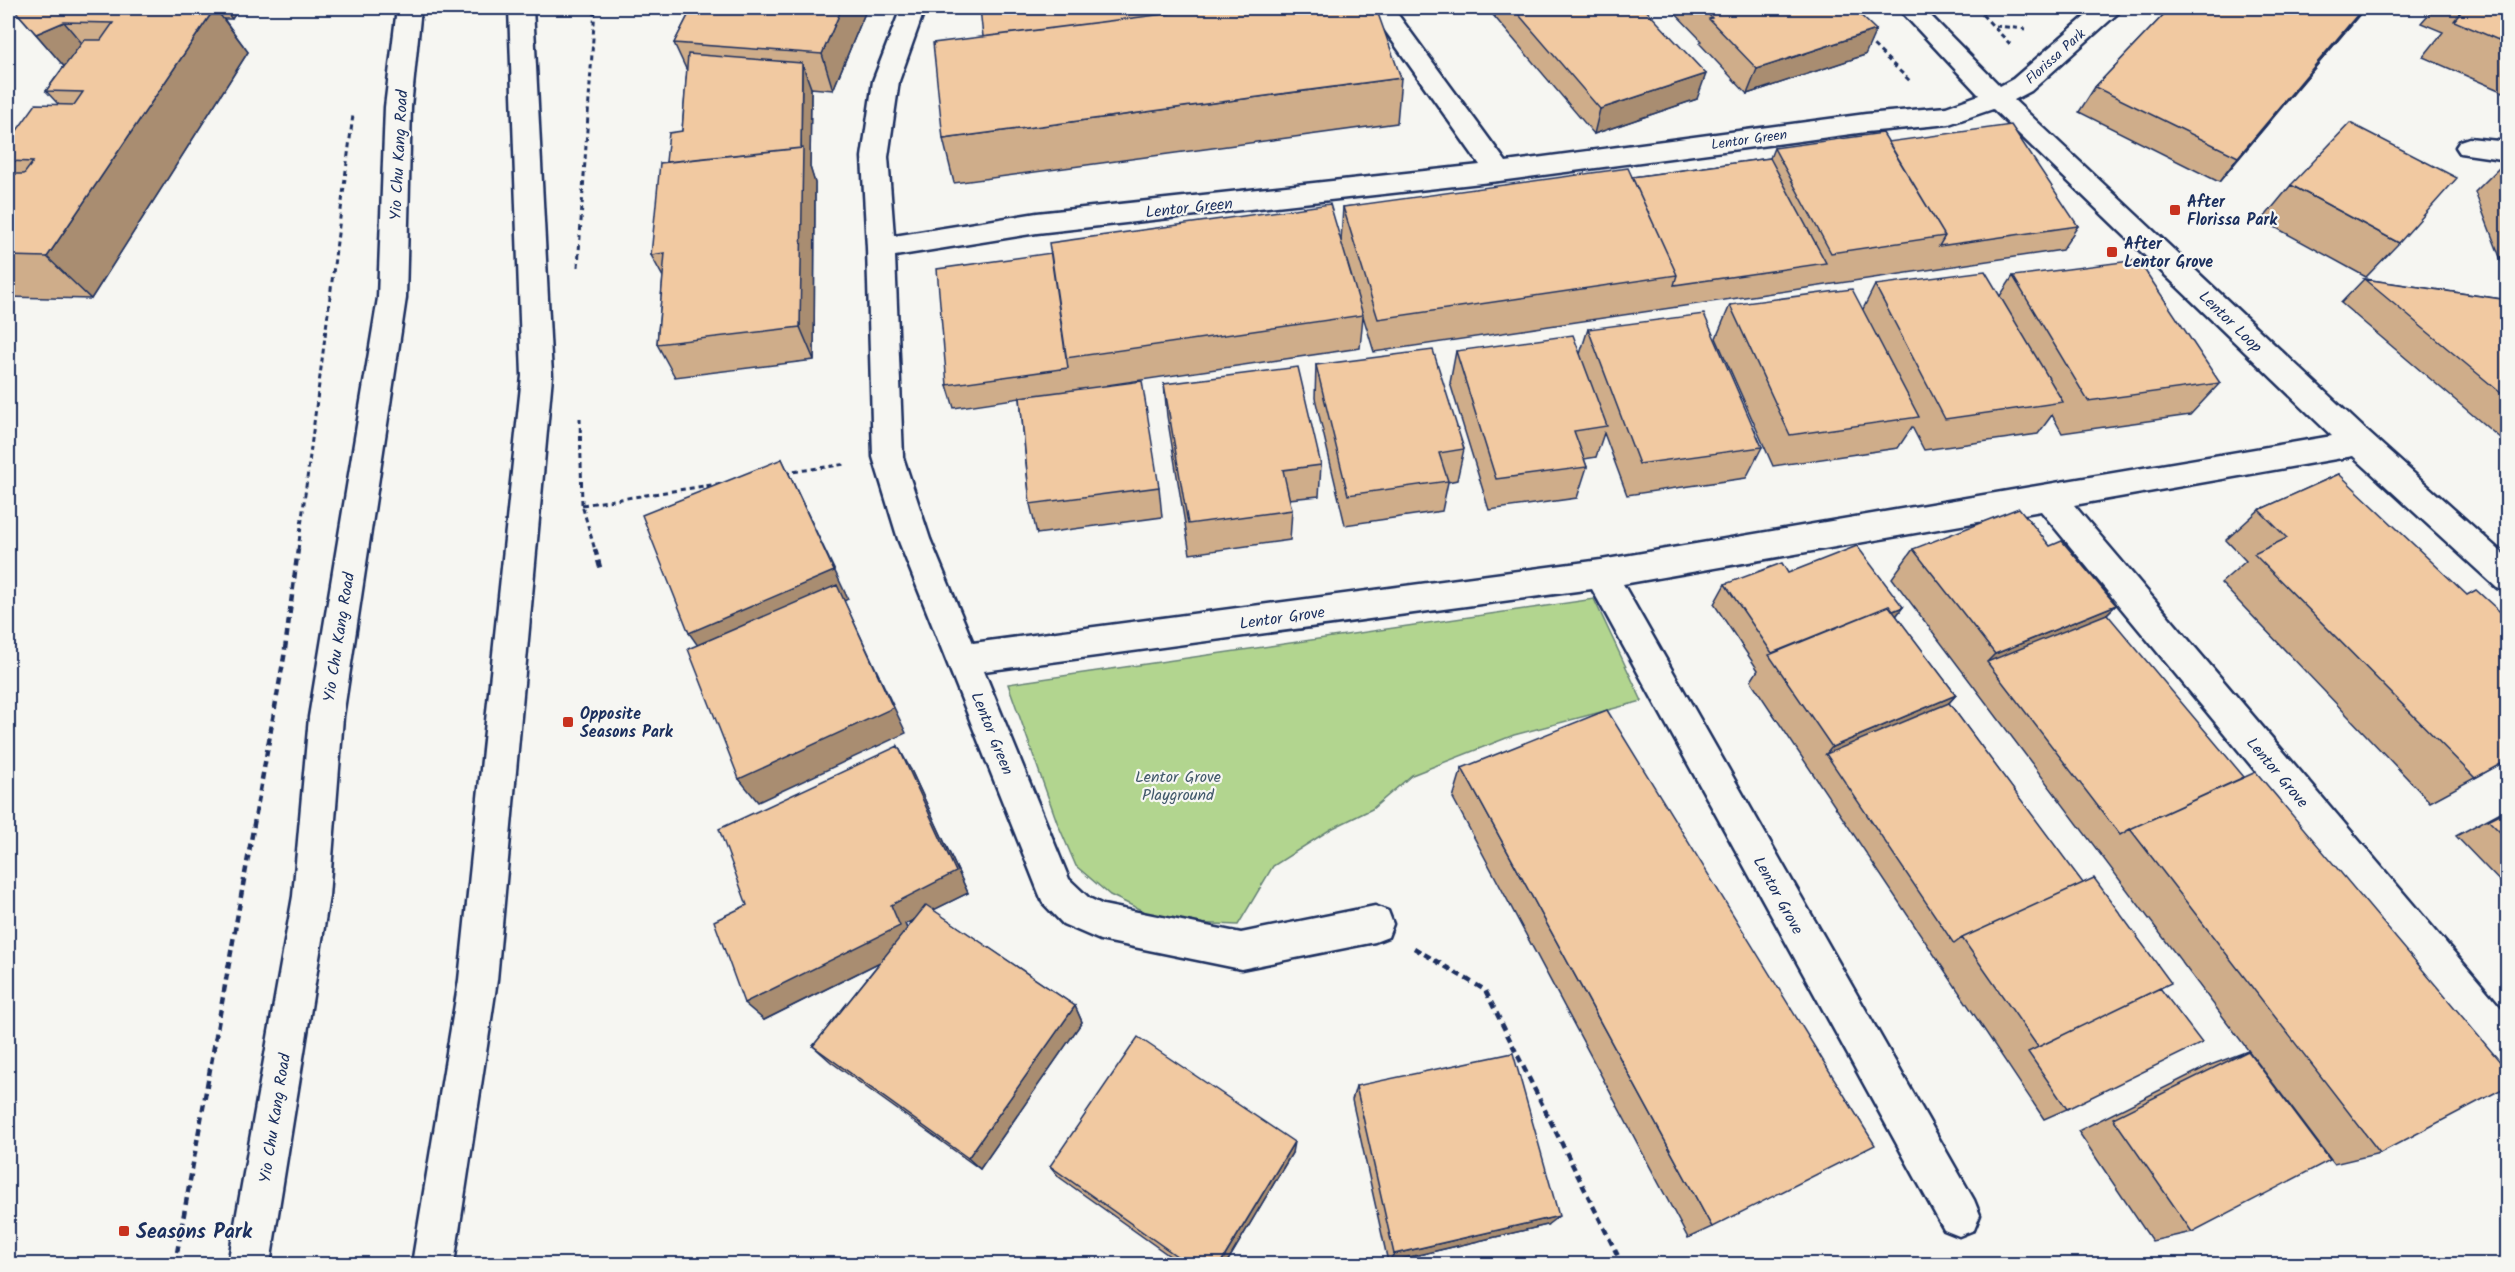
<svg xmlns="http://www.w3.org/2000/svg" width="2515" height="1272" font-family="Kalam,sans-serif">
  <rect width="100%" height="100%" fill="#f6f6f2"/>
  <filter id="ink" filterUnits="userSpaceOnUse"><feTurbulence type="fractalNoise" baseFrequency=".0167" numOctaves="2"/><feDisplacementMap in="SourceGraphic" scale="12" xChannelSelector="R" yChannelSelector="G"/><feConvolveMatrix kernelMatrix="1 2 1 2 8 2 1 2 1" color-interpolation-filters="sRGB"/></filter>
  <g filter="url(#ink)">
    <path fill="#b2d58f" stroke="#668276" stroke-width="1.5" d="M 1594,599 L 1642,701 L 1514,735 L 1412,775 L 1372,809 L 1331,829 L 1273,866 L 1238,925 L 1166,922 L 1110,895 L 1076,866 L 1057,822 L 1008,684 Z"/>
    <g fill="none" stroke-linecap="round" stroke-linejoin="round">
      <g stroke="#1b2f5e" stroke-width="5">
        <path id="minor" d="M 901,8 L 925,8 L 899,81 L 888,157 L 894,236 L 1037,213 L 1480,165 L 1369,8 L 1393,8 L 1506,162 L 1866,114 L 1946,107 L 1979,95 L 1898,8 L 1923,8 L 2000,86 L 2013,79 L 2095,8 L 2121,8 L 2118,13 L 2031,91 L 2014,100 L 2370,434 L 2508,558 L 2508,591 L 2497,588 L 2353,456 L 2074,505 L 2508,1016 L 2508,1065 L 2494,1060 L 2041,511 L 1623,584 L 1974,1200 L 1980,1215 L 1974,1230 L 1959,1236 L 1944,1230 L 1592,589 L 984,671 L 1069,879 L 1089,898 L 1103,905 L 1241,933 L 1375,906 L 1388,911 L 1393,924 L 1388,937 L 1375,942 L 1241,969 L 1100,940 L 1063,924 L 1043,903 L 1038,891 L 898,539 L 873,457 L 867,248 L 862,157 L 873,81 ZM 1993,109 L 2332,436 L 1601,560 L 973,643 L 930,539 L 903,457 L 895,256 L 1037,233 L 1499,181 L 1866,132 L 1949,124 Z
          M 2469,138 L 2508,142 L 2508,160 L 2460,153 L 2456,147 L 2460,141 Z"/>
      </g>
      <g stroke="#1b2f5e" stroke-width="5">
        <path id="primary" d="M 397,8 L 421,8 L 411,107 L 406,298 L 343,717 L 329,896 L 270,1264 L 228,1264 L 293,896 L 309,717 L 378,298 L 385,107 Z
          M 509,8 L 533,8 L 552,376 L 497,980 L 454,1264 L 412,1264 L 459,980 L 522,376 Z"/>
      </g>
      <path stroke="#1b2f5e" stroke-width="3" stroke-dasharray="5 4" stroke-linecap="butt" d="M 1976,8 L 2010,44
        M 1995,26 L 2026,29
        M 1867,39 L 1911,82
        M 578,267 L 595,8
        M 580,418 L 582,505 L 595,550
        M 785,473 L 846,464
        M 582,505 L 724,483
        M 298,550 L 353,115"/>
      <path stroke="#1b2f5e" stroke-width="4.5" stroke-dasharray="7 5" stroke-linecap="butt" d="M 595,549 L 601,571
        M 1414,948 L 1485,990 L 1622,1264
        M 175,1264 L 284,657 L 298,549"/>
      <use href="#minor" fill="#f6f6f2" fill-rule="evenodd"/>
      <use href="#primary" fill="#f6f6f2" fill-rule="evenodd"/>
    </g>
    <path fill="#cfad8a" stroke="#1b2f5e" stroke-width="1.5" fill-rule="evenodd" d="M 13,8 L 239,8 L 232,19 L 224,19 L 248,52 L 91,299 L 8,297 L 8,143 L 58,104 L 46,91 L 64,66 Z
      M 692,8 L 867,8 L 833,90 L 811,88 L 810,167 L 815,183 L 814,360 L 675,377 L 657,344 L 663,277 L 651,255 L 666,162 L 682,131 L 687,71 L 674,43 Z
      M 1487,8 L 1644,8 L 1697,99 L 1594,134 Z
      M 1670,8 L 1853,8 L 1865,55 L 1747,94 L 1700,44 L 1702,41 Z
      M 2170,8 L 2365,8 L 2219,182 L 2079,112 L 2095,87 Z
      M 2434,8 L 2508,8 L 2508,94 L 2423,57 L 2443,32 L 2421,23 Z
      M 1401,78 L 1397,123 L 954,183 L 943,139 Z
      M 1888,142 L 2078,226 L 2062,250 L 1374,352 L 1363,316 L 1360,348 L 1107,385 L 1159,487 L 1162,517 L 1037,534 L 1030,504 L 1020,398 L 954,408 L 947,385 L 1341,241 L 1343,207 L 1632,177 L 1770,158 L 1774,148 Z
      M 2508,159 L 2508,278 L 2475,192 Z
      M 2291,185 L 2399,243 L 2366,277 L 2262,220 Z
      M 2013,276 L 2220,383 L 2190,415 L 2062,433 L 2052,415 L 2038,434 L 1924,450 L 1912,427 L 1898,448 L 1773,466 L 1716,338 L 1730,305 L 1863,309 L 1875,285 L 2000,296 Z
      M 2364,279 L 2508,300 L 2508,445 L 2341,303 Z
      M 1588,329 L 1762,447 L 1746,478 L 1627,495 L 1604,433 L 1596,457 L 1584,459 L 1587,467 L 1577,498 L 1489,510 L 1450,383 L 1456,351 L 1580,354 Z
      M 1316,365 L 1464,449 L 1457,480 L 1448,482 L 1442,511 L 1345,525 L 1315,398 Z
      M 1164,384 L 1321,465 L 1319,496 L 1289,499 L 1292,510 L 1290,540 L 1190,554 L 1167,416 Z
      M 2339,474 L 2508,760 L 2430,802 L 2221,583 L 2246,561 L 2226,540 L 2259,510 Z
      M 2050,546 L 2116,605 L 2107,614 L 2380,1153 L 2334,1164 L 1892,578 L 1913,549 Z
      M 1788,573 L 1903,607 L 1896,616 L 1956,695 L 1949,703 L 2160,988 L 2067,1109 L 2044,1119 L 1751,681 L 1758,670 L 1714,604 L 1725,584 Z
      M 1462,768 L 1712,1227 L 1688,1238 L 1453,798 Z
      M 911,770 L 968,893 L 933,910 L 1075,1006 L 1082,1022 L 980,1169 L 831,1062 L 813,1046 L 880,962 L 764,1020 L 747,905 ZM 913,920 L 907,929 L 905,924 Z
      M 2508,808 L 2508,890 L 2456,836 Z
      M 2248,1051 L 2192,1232 L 2152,1241 L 2078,1131 L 2208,1066 Z
      M 1356,1086 L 1547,1225 L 1388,1262 L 1352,1100 Z
      M 1292,1153 L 1226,1264 L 1181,1264 L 1059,1177 L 1050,1166 Z"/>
    <path fill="#a98d71" stroke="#1b2f5e" stroke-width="1.5" d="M 215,8 L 248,52 L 91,299 L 47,257 Z
      M 223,8 L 239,8 L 232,19 Z
      M 842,8 L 867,8 L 833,90 L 822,54 Z
      M 2363,8 L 2365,8 L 2219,182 L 2238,157 Z
      M 64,22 L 102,67 L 75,79 L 36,34 Z
      M 1876,30 L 1865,55 L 1747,94 L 1757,69 Z
      M 802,63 L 811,88 L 810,167 L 815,183 L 814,360 L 800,327 L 801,159 Z
      M 1706,74 L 1697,99 L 1594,134 L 1600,109 Z
      M 782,459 L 848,599 L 844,601 L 906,733 L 758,802 L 739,779 L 708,660 L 689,633 Z
      M 2116,605 L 2087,633 L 1987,662 L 1995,654 Z
      M 1903,607 L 1888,627 L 1773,661 Z
      M 1956,695 L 1932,721 L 1826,754 L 1832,747 Z
      M 898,746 L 911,770 L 968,893 L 905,924 L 914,945 L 764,1020 L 744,1003 L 891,905 Z
      M 1075,1006 L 1082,1022 L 980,1169 L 968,1158 Z
      M 1294,1142 L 1292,1153 L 1226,1264 L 1220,1264 Z
      M 1559,1216 L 1547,1225 L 1388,1262 L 1394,1254 Z"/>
    <path fill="#f1c9a1" stroke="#1b2f5e" stroke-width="1.5" d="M 13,8 L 215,8 L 47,257 L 8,256 L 8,174 L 24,174 L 33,162 L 8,161 L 8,143 L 36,104 L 74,105 L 83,92 L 46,91 L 84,40 L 101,40 L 113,23 L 64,22 L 36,34 Z
      M 692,8 L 842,8 L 822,54 L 674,43 Z
      M 980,8 L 1212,8 L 983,37 Z
      M 1212,8 L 1376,8 L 1401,78 L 943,139 L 933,43 Z
      M 1513,8 L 1644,8 L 1706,74 L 1600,109 Z
      M 1702,8 L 1853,8 L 1876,30 L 1757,69 L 1709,19 L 1712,18 Z
      M 2170,8 L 2363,8 L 2238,157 L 2095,87 Z
      M 2464,8 L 2508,8 L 2508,44 L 2454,21 Z
      M 688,54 L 802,63 L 801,148 L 666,162 L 669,133 L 682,131 Z
      M 2350,123 L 2457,178 L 2399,243 L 2291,185 Z
      M 2011,125 L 2078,226 L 1939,246 L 1945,236 L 1888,142 Z
      M 1883,133 L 1945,236 L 1831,253 L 1774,148 Z
      M 803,148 L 800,327 L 657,344 L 665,253 L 651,255 L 660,163 Z
      M 1770,158 L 1826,263 L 1674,285 L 1677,275 L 1632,177 Z
      M 1628,168 L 1677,275 L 1378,319 L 1343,207 Z
      M 1330,204 L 1363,315 L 1066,358 L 1049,243 Z
      M 1051,253 L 1068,368 L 947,385 L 937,269 Z
      M 2138,260 L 2220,383 L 2088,401 L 2013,276 Z
      M 1985,271 L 2063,402 L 1945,419 L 1875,285 Z
      M 2364,279 L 2508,300 L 2508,399 Z
      M 1852,289 L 1919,417 L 1790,435 L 1730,305 Z
      M 1704,314 L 1762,447 L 1639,464 L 1588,329 Z
      M 1573,335 L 1607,426 L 1574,431 L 1587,467 L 1496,479 L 1456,351 Z
      M 1433,350 L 1464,449 L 1439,453 L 1448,481 L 1348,495 L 1316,365 Z
      M 1298,367 L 1321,465 L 1283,470 L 1292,510 L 1188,524 L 1164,384 Z
      M 1142,381 L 1159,487 L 1030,504 L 1020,397 Z
      M 782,459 L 834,571 L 689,633 L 642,515 Z
      M 2339,474 L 2467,595 L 2476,590 L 2508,619 L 2508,760 L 2475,778 L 2254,554 L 2287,538 L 2259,510 Z
      M 2019,508 L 2050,546 L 2062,541 L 2116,605 L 1995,654 L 1913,549 Z
      M 1857,546 L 1903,607 L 1893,611 L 1889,606 L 1772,653 L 1725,584 L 1782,563 L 1788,573 Z
      M 837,585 L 893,708 L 739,779 L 688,649 Z
      M 1889,606 L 1956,695 L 1832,747 L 1769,655 Z
      M 2107,614 L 2244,777 L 2130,829 L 2120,835 L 1987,662 Z
      M 1949,703 L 2083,883 L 1962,938 L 1954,944 L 1826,754 Z
      M 1607,710 L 1875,1145 L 1712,1227 L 1462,768 Z
      M 898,746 L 956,872 L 891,905 L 900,926 L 744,1003 L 714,921 L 747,905 L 719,829 Z
      M 2256,772 L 2508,1071 L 2508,1086 L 2380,1153 L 2130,829 Z
      M 2508,810 L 2508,840 L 2488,820 Z
      M 2094,878 L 2171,983 L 2038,1047 L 1962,938 Z
      M 926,905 L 1075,1006 L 968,1158 L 813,1046 Z
      M 2160,988 L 2202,1043 L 2067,1109 L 2028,1052 Z
      M 1138,1037 L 1294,1142 L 1220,1264 L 1188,1264 L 1050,1166 Z
      M 2248,1051 L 2330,1160 L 2192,1232 L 2113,1118 Z
      M 1513,1053 L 1559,1216 L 1394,1254 L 1356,1086 Z"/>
  </g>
  <g fill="#c8321e" stroke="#f6f6f2" stroke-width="2">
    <rect x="2169" y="204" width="12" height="12" rx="3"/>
    <rect x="2106" y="246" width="12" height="12" rx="3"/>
    <rect x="562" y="716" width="12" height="12" rx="3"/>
    <rect x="118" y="1225" width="12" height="12" rx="3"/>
  </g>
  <g text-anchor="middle" stroke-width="4.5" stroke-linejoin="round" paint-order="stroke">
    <g font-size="14" fill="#1b2f5e" stroke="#f6f6f2">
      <text transform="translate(2055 56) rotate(-42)" y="5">Florissa Park</text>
      <text transform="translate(1749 139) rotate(-8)" y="5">Lentor Green</text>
    </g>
    <g font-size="16" fill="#1b2f5e" stroke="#f6f6f2">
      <text transform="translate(398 155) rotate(-87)" y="6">Yio Chu Kang Road</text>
      <text transform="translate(1189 207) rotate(-6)" y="6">Lentor Green</text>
      <text transform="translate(2231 321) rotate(44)" y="6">Lentor Loop</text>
      <text transform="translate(1282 617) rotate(-8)" y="6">Lentor Grove</text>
      <text transform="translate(338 637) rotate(-81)" y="6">Yio Chu Kang Road</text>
      <text transform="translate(993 733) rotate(68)" y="6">Lentor Green</text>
      <text transform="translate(2278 772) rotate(50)" y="6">Lentor Grove</text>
      <text transform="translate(1779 895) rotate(61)" y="6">Lentor Grove</text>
      <text transform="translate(274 1118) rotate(-81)" y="6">Yio Chu Kang Road</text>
    </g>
    <g font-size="16" font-weight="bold" fill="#1b2f5e" stroke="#f6f6f2" text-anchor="start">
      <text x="2187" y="207">After<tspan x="2187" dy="18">Florissa Park</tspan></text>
      <text x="2124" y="249">After<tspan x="2124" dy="18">Lentor Grove</tspan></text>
      <text x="580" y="719">Opposite<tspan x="580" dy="18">Seasons Park</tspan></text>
    </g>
    <g font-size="16" fill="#41586a" stroke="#f6f6f2">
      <text x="1178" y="782">Lentor Grove<tspan x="1178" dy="18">Playground</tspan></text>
    </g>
    <g font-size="20" font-weight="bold" fill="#1b2f5e" stroke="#f6f6f2" text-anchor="start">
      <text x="136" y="1238">Seasons Park</text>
    </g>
  </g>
  <rect width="2515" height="1272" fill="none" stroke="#f6f6f2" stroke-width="30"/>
  <rect x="15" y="15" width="2485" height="1242" fill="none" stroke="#1b2f5e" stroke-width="2" filter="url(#ink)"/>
</svg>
